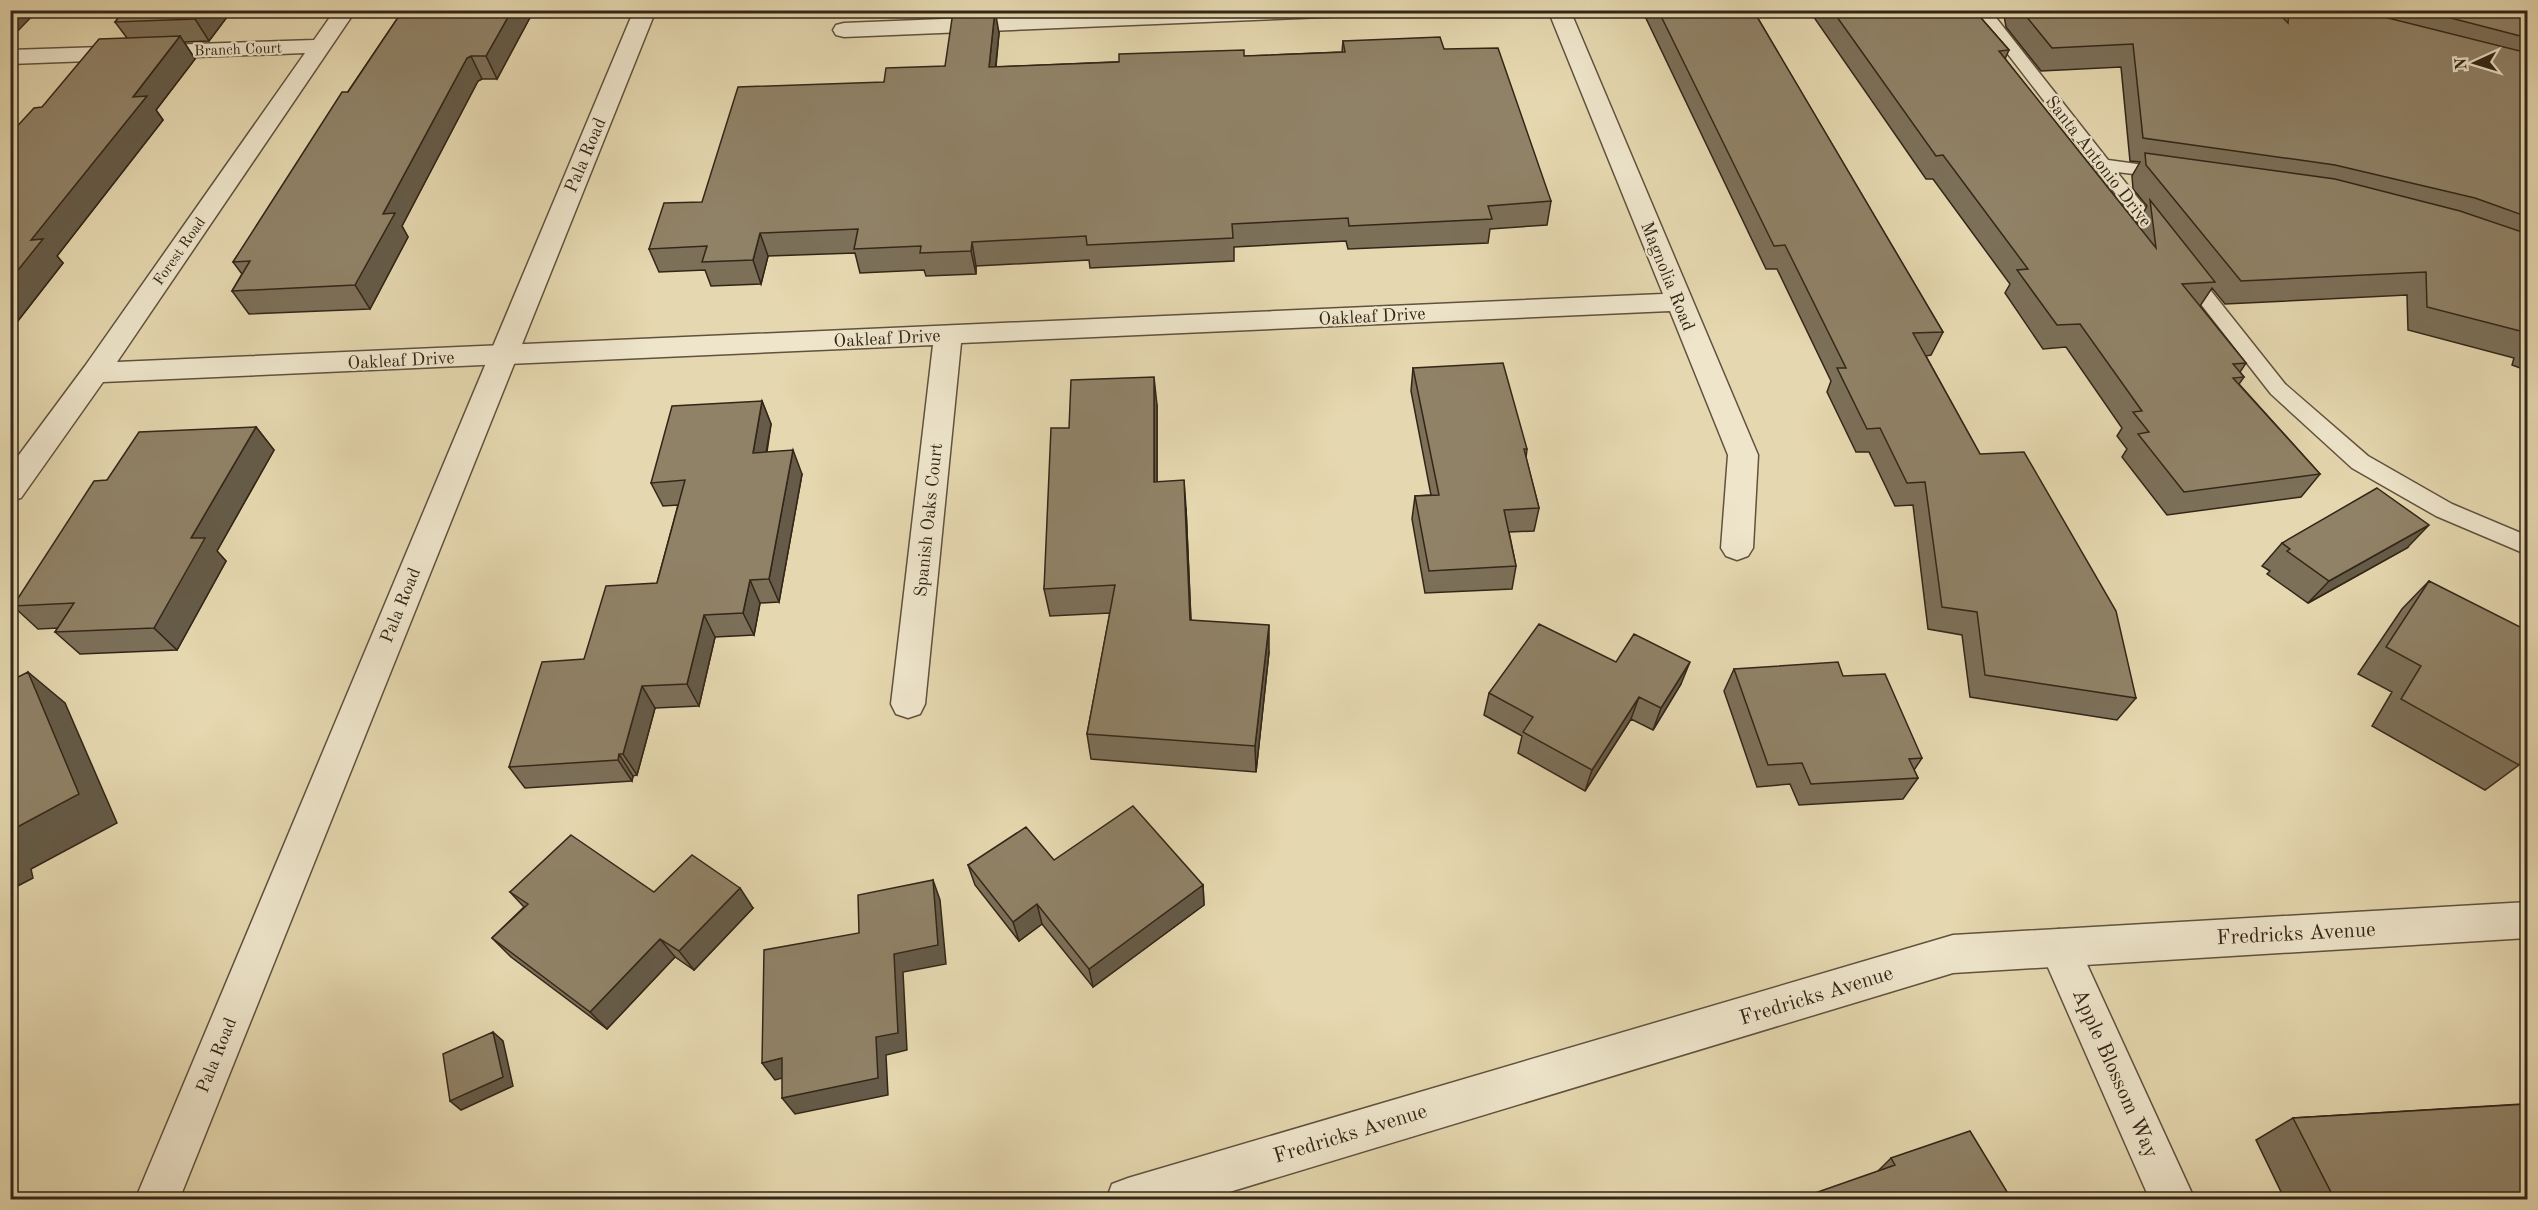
<svg xmlns="http://www.w3.org/2000/svg" width="2538" height="1210" font-family="'Old Standard TT',serif">
  <rect width="100%" height="100%" fill="#e5d7af"/>
  <filter id="stains"><feTurbulence type="fractalNoise" baseFrequency=".00333" numOctaves="4"/><feColorMatrix values="0 0 0 0 .2 0 0 0 0 .09 0 0 0 0 .02 0 0 0 .5 -.17"/></filter>
  <radialGradient id="worn" r=".72"><stop offset=".6" stop-color="#630" stop-opacity="0"/><stop offset="1" stop-color="#630" stop-opacity=".3"/></radialGradient>
  <g fill="none" stroke-linecap="round" stroke-linejoin="round">
    <g stroke="#60523e" stroke-width="3">
      <path id="service" d="M 1974,10 L 1990,10 L 2108,160 L 2173,169 L 2176,173 L 2173,177 L 2167,178 L 2117,172 L 2169,237 L 2171,241 L 2169,245 L 2155,245 Z
        M 2185,265 L 2192,267 L 2285,384 L 2368,456 L 2452,504 L 2528,536 L 2528,555 L 2436,516 L 2352,468 L 2271,394 L 2175,271 L 2178,267 Z"/>
    </g>
    <g stroke="#60523e" stroke-width="3">
      <path id="minor" d="M 335,10 L 356,10 L 117,362 L 1663,294 L 1548,10 L 1570,10 L 1758,455 L 1753,548 L 1748,556 L 1737,560 L 1726,556 L 1721,548 L 1728,455 L 1670,311 L 961,343 L 925,704 L 920,714 L 908,718 L 896,714 L 891,704 L 933,345 L 103,382 L 21,498 L 10,501 L 10,467 L 85,366 L 305,53 L 10,64 L 10,50 L 314,40 Z
        M 1171,10 L 1357,10 L 1355,15 L 1347,16 L 844,37 L 836,35 L 833,30 L 836,25 L 844,23 Z
        M 2059,929 L 2073,934 L 2195,1200 L 2150,1200 L 2039,947 L 2045,934 Z"/>
    </g>
    <g stroke="#60523e" stroke-width="3">
      <path id="tertiary" d="M 634,10 L 656,10 L 179,1200 L 135,1200 Z
        M 2528,902 L 2528,938 L 1953,973 L 1203,1200 L 1106,1200 L 1112,1184 L 1128,1178 L 1953,935 Z"/>
    </g>
    <use href="#service" fill="#eee5cb" fill-rule="evenodd"/>
    <use href="#minor" fill="#eee5cb" fill-rule="evenodd"/>
    <use href="#tertiary" fill="#eee5cb" fill-rule="evenodd"/>
  </g>
  <path fill="#7c7059" stroke="#332618" stroke-width="1.5" d="M 125,10 L 243,10 L 239,16 L 227,17 L 209,41 L 184,42 L 195,59 L 156,110 L 163,120 L 57,256 L 63,263 L 10,331 L 10,134 L 127,38 L 115,22 Z
    M 403,10 L 534,10 L 497,79 L 482,79 L 478,81 L 402,226 L 408,237 L 370,309 L 249,314 L 232,291 L 242,274 L 233,262 Z
    M 1642,10 L 1753,10 L 1943,332 L 1931,355 L 1926,356 L 1980,454 L 2136,698 L 2117,720 L 1970,697 L 1962,635 L 1928,629 L 1913,505 L 1895,506 L 1869,452 L 1856,452 L 1827,392 L 1831,381 L 1777,269 L 1766,269 Z
    M 1815,10 L 1974,10 L 2009,50 L 2005,59 L 2137,224 L 2147,206 L 2133,189 L 2132,176 L 2140,162 L 2130,161 L 2121,67 L 2041,71 L 2006,27 L 2003,10 L 2275,10 L 2280,15 L 2283,10 L 2528,10 L 2528,371 L 2512,365 L 2514,358 L 2408,330 L 2407,295 L 2225,304 L 2212,288 L 2200,306 L 2246,363 L 2240,372 L 2244,377 L 2239,384 L 2320,474 L 2301,497 L 2167,515 L 2122,457 L 2127,449 L 2117,436 L 2122,428 L 2066,347 L 2043,349 L 2005,293 L 2010,284 L 1933,179 L 1926,179 L 1813,16 Z
    M 999,33 L 996,67 L 1342,52 L 1343,41 L 1444,49 L 1551,201 L 1547,225 L 1490,229 L 1488,243 L 1348,249 L 1346,241 L 1234,247 L 1234,261 L 1090,268 L 1089,260 L 976,266 L 976,274 L 926,276 L 924,270 L 860,273 L 855,253 L 768,256 L 761,284 L 711,286 L 705,270 L 659,272 L 649,249 L 702,202 L 884,82 L 945,66 Z
    M 1413,368 L 1527,449 L 1526,458 L 1539,508 L 1534,531 L 1509,532 L 1516,566 L 1512,589 L 1425,593 L 1412,519 L 1415,496 L 1431,495 L 1411,391 Z
    M 762,401 L 771,424 L 767,452 L 802,474 L 779,602 L 760,603 L 754,635 L 715,637 L 699,706 L 655,708 L 637,775 L 633,776 L 632,781 L 525,788 L 509,767 L 584,659 L 657,583 L 678,505 L 663,506 L 651,483 Z
    M 1157,405 L 1157,482 L 1186,508 L 1191,620 L 1269,652 L 1256,772 L 1091,759 L 1087,734 L 1110,613 L 1050,616 L 1044,589 L 1069,428 Z
    M 256,427 L 274,450 L 217,551 L 226,561 L 177,650 L 80,654 L 55,632 L 58,628 L 38,629 L 13,606 L 107,480 Z
    M 2282,543 L 2407,548 L 2308,603 L 2267,574 L 2270,571 L 2262,566 Z
    M 2429,581 L 2519,765 L 2485,790 L 2372,726 L 2392,692 L 2358,674 L 2402,609 Z
    M 1616,662 L 1681,684 L 1653,730 L 1631,719 L 1585,791 L 1518,753 L 1522,736 L 1484,715 L 1489,693 Z
    M 1734,669 L 1843,676 L 1922,758 L 1914,770 L 1918,778 L 1903,799 L 1799,805 L 1790,784 L 1757,787 L 1724,691 Z
    M 1054,860 L 1203,885 L 1204,905 L 1093,987 L 1042,924 L 1019,941 L 975,885 L 968,865 Z
    M 510,892 L 654,892 L 753,908 L 694,970 L 675,957 L 607,1029 L 511,957 L 492,938 L 524,907 Z
    M 2528,1101 L 2528,1200 L 2285,1200 L 2256,1140 L 2293,1118 L 2522,1104 Z
    M 1891,1158 L 2012,1200 L 1877,1172 Z"/>
  <path fill="#655b48" stroke="#332618" stroke-width="1.5" d="M 10,10 L 38,10 L 10,39 Z
    M 202,10 L 223,10 L 227,17 L 209,41 L 195,19 Z
    M 236,10 L 243,10 L 239,16 Z
    M 512,10 L 534,10 L 497,79 L 486,56 Z
    M 995,10 L 999,33 L 993,90 L 989,67 Z
    M 180,36 L 195,59 L 156,110 L 163,120 L 57,256 L 63,263 L 10,331 L 10,280 L 31,240 L 133,97 Z
    M 471,56 L 482,79 L 478,81 L 402,226 L 408,237 L 370,309 L 355,285 L 383,214 L 467,58 Z
    M 760,233 L 768,256 L 761,284 L 753,260 Z
    M 972,242 L 976,266 L 976,274 L 971,251 Z
    M 1154,377 L 1157,405 L 1157,510 L 1154,482 Z
    M 762,401 L 771,424 L 762,476 L 753,453 Z
    M 256,427 L 274,450 L 217,551 L 226,561 L 177,650 L 154,628 L 191,538 Z
    M 793,450 L 802,474 L 779,602 L 769,579 Z
    M 1184,480 L 1186,508 L 1192,647 L 1190,620 Z
    M 2429,525 L 2407,548 L 2308,603 L 2329,581 Z
    M 750,580 L 760,603 L 754,635 L 743,613 Z
    M 704,615 L 715,637 L 699,706 L 687,684 Z
    M 1269,625 L 1269,652 L 1256,772 L 1255,746 Z
    M 1690,662 L 1681,684 L 1653,730 L 1661,708 Z
    M 28,672 L 65,703 L 117,823 L 31,869 L 33,878 L 10,890 L 10,831 Z
    M 642,686 L 655,708 L 637,775 L 623,754 Z
    M 1639,697 L 1631,719 L 1585,791 L 1592,770 Z
    M 619,754 L 633,776 L 632,781 L 618,760 Z
    M 933,880 L 940,900 L 946,964 L 903,972 L 907,1050 L 886,1055 L 888,1095 L 795,1114 L 782,1098 L 876,1037 L 894,954 Z
    M 1203,885 L 1204,905 L 1093,987 L 1089,969 Z
    M 740,888 L 753,908 L 694,970 L 679,951 Z
    M 1037,904 L 1042,924 L 1019,941 L 1013,922 Z
    M 660,939 L 675,957 L 607,1029 L 590,1012 Z
    M 493,1032 L 503,1041 L 513,1086 L 461,1110 L 450,1101 Z
    M 782,1058 L 794,1075 L 775,1080 L 762,1063 Z"/>
  <path fill="#908267" stroke="#332618" stroke-width="1.5" d="M 125,10 L 202,10 L 195,19 L 115,22 Z
    M 403,10 L 512,10 L 486,56 L 471,56 L 467,58 L 383,214 L 395,213 L 355,285 L 232,291 L 250,261 L 233,262 L 342,92 L 348,92 Z
    M 995,10 L 989,67 L 1119,62 L 1119,54 L 1244,50 L 1244,56 L 1345,52 L 1343,41 L 1440,37 L 1444,49 L 1498,48 L 1551,201 L 1488,206 L 1492,219 L 1349,226 L 1348,218 L 1232,224 L 1233,238 L 1087,245 L 1086,236 L 972,242 L 971,251 L 920,253 L 921,246 L 854,249 L 858,229 L 760,233 L 753,260 L 702,262 L 707,246 L 649,249 L 664,203 L 702,202 L 738,87 L 884,82 L 886,68 L 945,66 L 953,12 Z
    M 1658,10 L 1753,10 L 1943,332 L 1913,333 L 1980,454 L 2024,452 L 2116,611 L 2136,698 L 1985,675 L 1977,612 L 1942,607 L 1925,482 L 1907,483 L 1880,428 L 1867,429 L 1837,368 L 1846,368 L 1785,245 L 1774,246 Z
    M 1832,10 L 1974,10 L 2009,50 L 1999,51 L 2156,248 L 2150,200 L 2215,282 L 2182,284 L 2246,363 L 2233,364 L 2244,377 L 2233,378 L 2320,474 L 2184,492 L 2138,434 L 2149,432 L 2133,412 L 2142,411 L 2080,324 L 2057,325 L 2017,270 L 2028,269 L 1943,155 L 1936,156 Z
    M 2021,10 L 2275,10 L 2288,23 L 2289,10 L 2349,10 L 2380,16 L 2528,53 L 2528,217 L 2475,198 L 2335,165 L 2143,138 L 2133,44 L 2052,48 Z
    M 2420,10 L 2528,10 L 2528,38 Z
    M 180,36 L 133,97 L 147,96 L 31,240 L 43,239 L 10,280 L 10,134 L 34,108 L 42,107 L 99,39 Z
    M 2145,153 L 2335,179 L 2460,211 L 2528,234 L 2528,333 L 2427,307 L 2426,272 L 2241,281 L 2146,165 Z
    M 1503,363 L 1527,449 L 1524,449 L 1539,508 L 1504,510 L 1516,566 L 1429,571 L 1415,496 L 1439,495 L 1413,368 Z
    M 1154,377 L 1154,482 L 1184,480 L 1190,620 L 1269,625 L 1255,746 L 1087,734 L 1115,585 L 1044,589 L 1051,428 L 1069,428 L 1071,380 Z
    M 762,401 L 753,453 L 793,450 L 769,579 L 750,580 L 743,613 L 704,615 L 687,684 L 642,686 L 623,754 L 619,754 L 618,760 L 509,767 L 542,662 L 584,659 L 606,586 L 657,583 L 685,480 L 651,483 L 672,406 Z
    M 256,427 L 191,538 L 205,538 L 154,628 L 55,632 L 74,603 L 13,606 L 94,481 L 107,480 L 139,432 Z
    M 2377,488 L 2429,525 L 2329,581 L 2287,551 L 2290,549 L 2282,543 Z
    M 2429,581 L 2528,631 L 2528,748 L 2519,765 L 2401,699 L 2421,666 L 2386,647 Z
    M 1539,624 L 1616,662 L 1634,634 L 1690,662 L 1661,708 L 1639,697 L 1592,770 L 1523,732 L 1533,717 L 1489,693 Z
    M 1838,662 L 1843,676 L 1885,674 L 1922,758 L 1909,759 L 1918,778 L 1811,784 L 1802,763 L 1768,765 L 1734,669 Z
    M 28,672 L 79,794 L 10,831 L 10,681 Z
    M 1133,806 L 1203,885 L 1089,969 L 1037,904 L 1013,922 L 968,865 L 1026,827 L 1054,860 Z
    M 571,835 L 654,892 L 692,855 L 740,888 L 679,951 L 660,939 L 590,1012 L 492,938 L 528,904 L 510,892 Z
    M 933,880 L 938,945 L 894,954 L 898,1033 L 876,1037 L 878,1078 L 782,1098 L 782,1058 L 762,1063 L 764,950 L 859,933 L 858,895 Z
    M 493,1032 L 503,1077 L 450,1101 L 443,1054 Z
    M 2528,1104 L 2528,1200 L 2335,1200 L 2293,1118 Z
    M 1970,1131 L 2012,1200 L 1795,1200 L 1895,1165 L 1891,1158 Z"/>
  <g text-anchor="middle" stroke-width="4.5" stroke-linejoin="round" paint-order="stroke">
    <g font-size="15" fill="#332618" stroke="#eee5cb">
      <text transform="translate(238 49) rotate(-2)" y="5">Branch Court</text>
      <text transform="translate(179 251) rotate(-55)" y="5">Forest Road</text>
    </g>
    <g font-size="18" fill="#332618" stroke="#eee5cb">
      <text transform="translate(585 155) rotate(-67)" y="6">Pala Road</text>
      <text transform="translate(2099 161) rotate(52)" y="6">Santa Antonio Drive</text>
      <text transform="translate(1668 276) rotate(68)" y="6">Magnolia Road</text>
      <text transform="translate(1372 316) rotate(-3)" y="6">Oakleaf Drive</text>
      <text transform="translate(887 338) rotate(-3)" y="6">Oakleaf Drive</text>
      <text transform="translate(401 360) rotate(-3)" y="6">Oakleaf Drive</text>
      <text transform="translate(928 520) rotate(-84)" y="6">Spanish Oaks Court</text>
      <text transform="translate(400 605) rotate(-68)" y="6">Pala Road</text>
      <text transform="translate(216 1055) rotate(-68)" y="6">Pala Road</text>
    </g>
    <g font-size="21" fill="#332618" stroke="#eee5cb">
      <text transform="translate(2296 933) rotate(-3)" y="7">Fredricks Avenue</text>
      <text transform="translate(1816 995) rotate(-17)" y="7">Fredricks Avenue</text>
      <text transform="translate(2116 1073) rotate(66)" y="7">Apple Blossom Way</text>
      <text transform="translate(1350 1133) rotate(-17)" y="7">Fredricks Avenue</text>
    </g>
  </g>
  <rect width="2538" height="1210" fill="none" stroke="#e5d7af" stroke-width="36"/>
  <rect x="12" y="12" width="2514" height="1186" fill="none" stroke="#332618" stroke-width="3"/>
  <rect x="18" y="18" width="2502" height="1174" fill="none" stroke="#332618" stroke-width="1.5"/>
  <g transform="translate(2475 63) rotate(266)" stroke="#eee5cb" stroke-width="4.5" paint-order="stroke">
  <path d="M0-4.5L10 22L0 15L-10 22Z" fill="#332618"/>
  <text y="-9" font-size="16" font-weight="bold" text-anchor="middle" fill="#332618">N</text>
  </g>
  <rect width="100%" height="100%" filter="url(#stains)"/>
  <rect width="100%" height="100%" fill="url(#worn)"/>
</svg>
